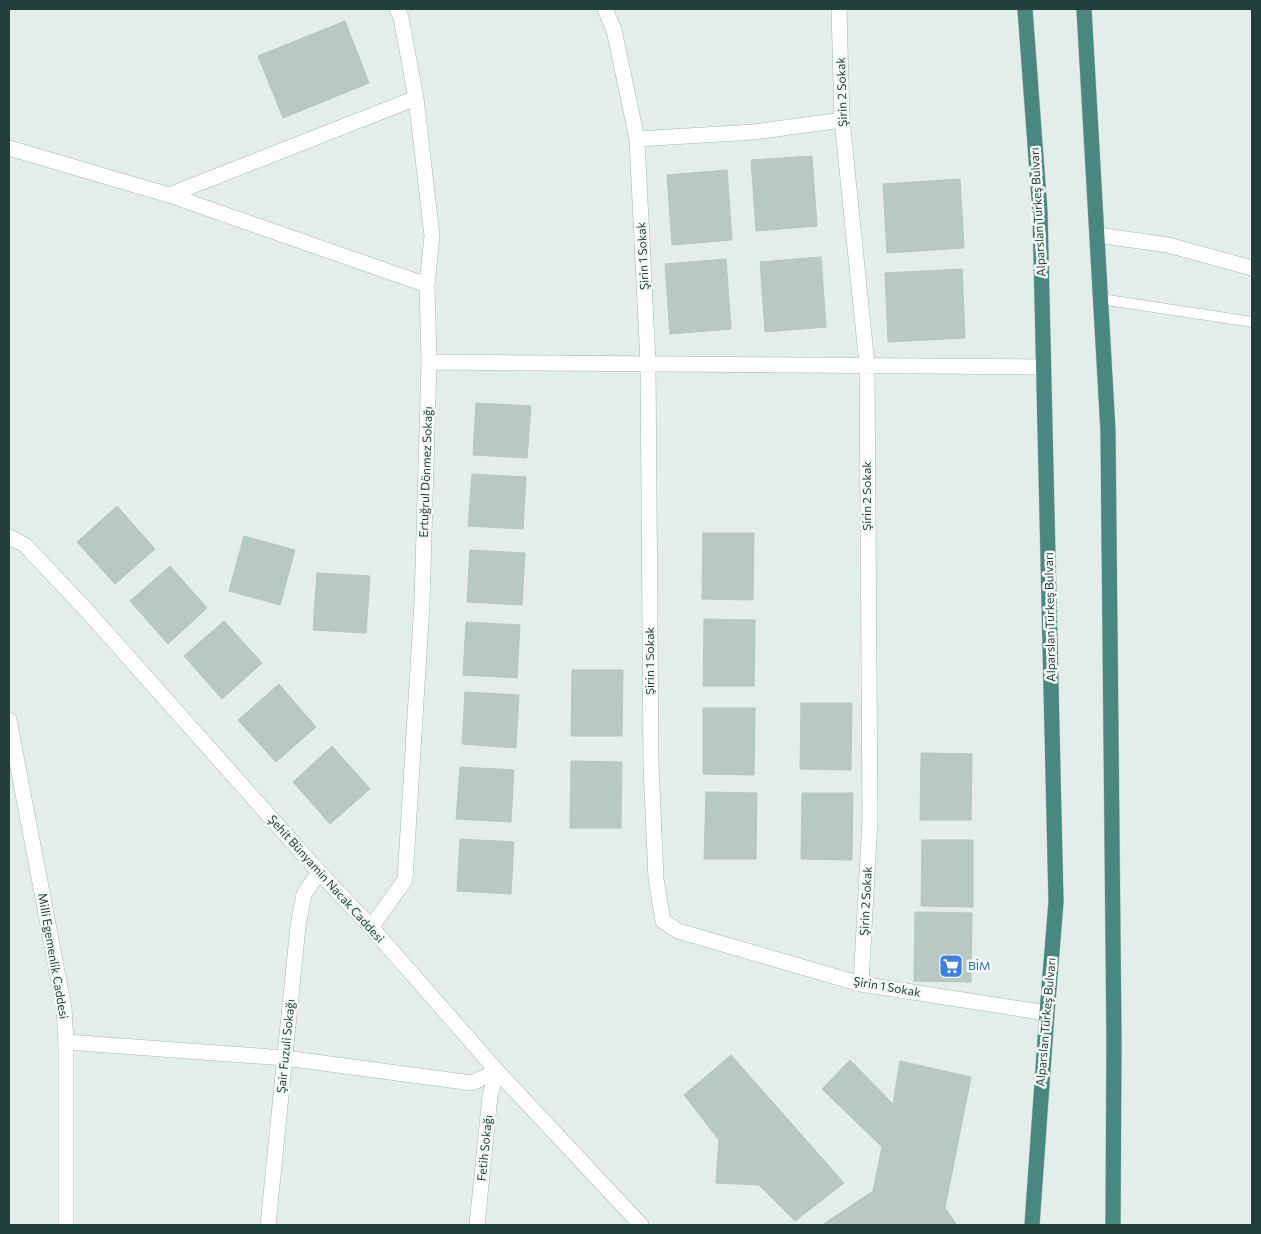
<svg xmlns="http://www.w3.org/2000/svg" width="1261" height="1234" font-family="Commissioner,sans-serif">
  <rect width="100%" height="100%" fill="#e3ede9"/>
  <path fill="#b8c8c3" stroke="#b5c7c1" d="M 345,21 L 369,83 L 283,118 L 258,56 Z
    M 812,156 L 817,226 L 756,231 L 751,160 Z
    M 727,170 L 732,240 L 672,245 L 667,175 Z
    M 960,179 L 964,248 L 887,253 L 883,184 Z
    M 821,257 L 826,327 L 765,332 L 760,262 Z
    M 726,259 L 731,329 L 670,334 L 665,264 Z
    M 962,269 L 965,338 L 888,342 L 885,273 Z
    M 476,403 L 531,406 L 527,458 L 473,455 Z
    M 472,474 L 526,477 L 523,529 L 468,526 Z
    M 117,506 L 155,549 L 115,584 L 77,542 Z
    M 703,533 L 754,533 L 753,600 L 702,599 Z
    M 244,536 L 295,550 L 280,605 L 229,591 Z
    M 470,550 L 525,553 L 522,605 L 467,602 Z
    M 170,566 L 207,608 L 168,644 L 130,601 Z
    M 317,573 L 370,576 L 366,633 L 313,630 Z
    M 704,619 L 755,620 L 754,686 L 703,686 Z
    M 224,621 L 262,663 L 222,699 L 184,656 Z
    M 466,622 L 520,625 L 517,678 L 463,675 Z
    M 572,670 L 623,670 L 622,736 L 571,736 Z
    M 279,684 L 316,727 L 276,762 L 238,720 Z
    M 465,692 L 519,695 L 516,748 L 462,744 Z
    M 801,703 L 852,703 L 851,770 L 800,769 Z
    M 703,708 L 755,708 L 754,775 L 703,774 Z
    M 332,746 L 370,789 L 330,824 L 293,782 Z
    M 921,753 L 972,754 L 971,820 L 920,820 Z
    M 571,761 L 622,762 L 621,828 L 570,828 Z
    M 460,767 L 514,770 L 511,822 L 456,819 Z
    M 706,792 L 757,793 L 756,859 L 704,859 Z
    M 802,793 L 853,793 L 852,860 L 801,859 Z
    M 460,839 L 514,842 L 511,894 L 457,891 Z
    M 922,840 L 973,840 L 973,907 L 921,906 Z
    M 915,912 L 972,913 L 971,982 L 914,981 Z
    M 731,1055 L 844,1183 L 795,1221 L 759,1185 L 716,1183 L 719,1140 L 684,1095 Z
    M 850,1060 L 893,1104 L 900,1061 L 971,1077 L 945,1208 L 957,1225 L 822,1225 L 873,1191 L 882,1147 L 822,1089 Z"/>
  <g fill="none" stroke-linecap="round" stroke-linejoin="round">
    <g stroke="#a5b6b1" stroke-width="11">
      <path id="service" d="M 1101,299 L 1252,322"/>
    </g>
    <g stroke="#a5b6b1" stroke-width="16">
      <path id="minor" d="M 605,9 L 614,30 L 637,139 L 648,363 L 651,765 L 656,879 L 663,921 L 678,931 L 861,984 L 1047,1013
        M 839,9 L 842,120 L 867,365 L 870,819 L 861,984
        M 637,139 L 754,132 L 842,120
        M 9,148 L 169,195 L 427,285
        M 169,195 L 416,98
        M 1097,235 L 1168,245 L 1252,268
        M 429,362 L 1044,367
        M 371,927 L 405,880 L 422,603 L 429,362 L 427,285 L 432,236 L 416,98 L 401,18 L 397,9
        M 66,1042 L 285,1058 L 472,1083 L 497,1071
        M 268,1225 L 298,926 L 304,894 L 319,872
        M 477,1225 L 490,1096 L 497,1071"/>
    </g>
    <g stroke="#a5b6b1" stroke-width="16">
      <path id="tertiary" d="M 9,537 L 25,545 L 89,613 L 319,872 L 371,927 L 497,1071 L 641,1225
        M 9,720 L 64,1008 L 66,1042 L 66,1225"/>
    </g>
    <g stroke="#c1cac8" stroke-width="16">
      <path id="trunk" d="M 1025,9 L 1040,212 L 1056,902 L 1047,1013 L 1032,1225
        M 1084,9 L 1108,431 L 1114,1041 L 1113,1225"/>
    </g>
    <use href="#service" stroke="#fff" stroke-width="10"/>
    <use href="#minor" stroke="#fff" stroke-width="15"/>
    <use href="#tertiary" stroke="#fff" stroke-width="15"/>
    <use href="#trunk" stroke="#49887e" stroke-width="15"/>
  </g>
  <defs>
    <g id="supermarket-square" transform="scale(1.25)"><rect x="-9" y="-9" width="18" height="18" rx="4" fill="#3f7fe0" stroke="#f4faf7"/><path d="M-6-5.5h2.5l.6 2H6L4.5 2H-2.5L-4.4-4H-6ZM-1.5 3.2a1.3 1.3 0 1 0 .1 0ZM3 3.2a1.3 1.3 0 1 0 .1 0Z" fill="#fff"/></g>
  </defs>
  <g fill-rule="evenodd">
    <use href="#supermarket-square" x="951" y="966"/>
  </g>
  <g text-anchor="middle" stroke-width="5" stroke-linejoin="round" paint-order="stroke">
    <g font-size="12" fill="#224039" stroke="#f4faf7">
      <text transform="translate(842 92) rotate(-92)" y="4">Şirin 2 Sokak</text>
      <text transform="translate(1038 212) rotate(-93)" y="4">Alparslan Türkeş Bulvarı</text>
      <text transform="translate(643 256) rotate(-93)" y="4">Şirin 1 Sokak</text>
      <text transform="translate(426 472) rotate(-88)" y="4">Ertuğrul Dönmez Sokağı</text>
      <text transform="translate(867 496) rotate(-90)" y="4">Şirin 2 Sokak</text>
      <text transform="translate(1050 617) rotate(-91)" y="4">Alparslan Türkeş Bulvarı</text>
      <text transform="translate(650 661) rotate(-90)" y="4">Şirin 1 Sokak</text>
      <text transform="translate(326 879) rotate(48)" y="4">Şehit Bünyamin Nacak Caddesi</text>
      <text transform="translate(866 901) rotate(-87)" y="4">Şirin 2 Sokak</text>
      <text transform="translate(53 956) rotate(80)" y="4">Milli Egemenlik Caddesi</text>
      <text transform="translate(887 987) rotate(10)" y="4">Şirin 1 Sokak</text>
      <text transform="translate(1046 1022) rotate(-85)" y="4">Alparslan Türkeş Bulvarı</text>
      <text transform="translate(286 1046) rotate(-84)" y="4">Şair Fuzuli Sokağı</text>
      <text transform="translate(485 1148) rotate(-84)" y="4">Fetih Sokağı</text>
    </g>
    <g font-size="12" fill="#366cbe" stroke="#f4faf7" text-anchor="start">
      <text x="968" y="970">BİM</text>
    </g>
  </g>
  <rect width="1261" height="1234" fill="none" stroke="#224039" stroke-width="20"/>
</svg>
